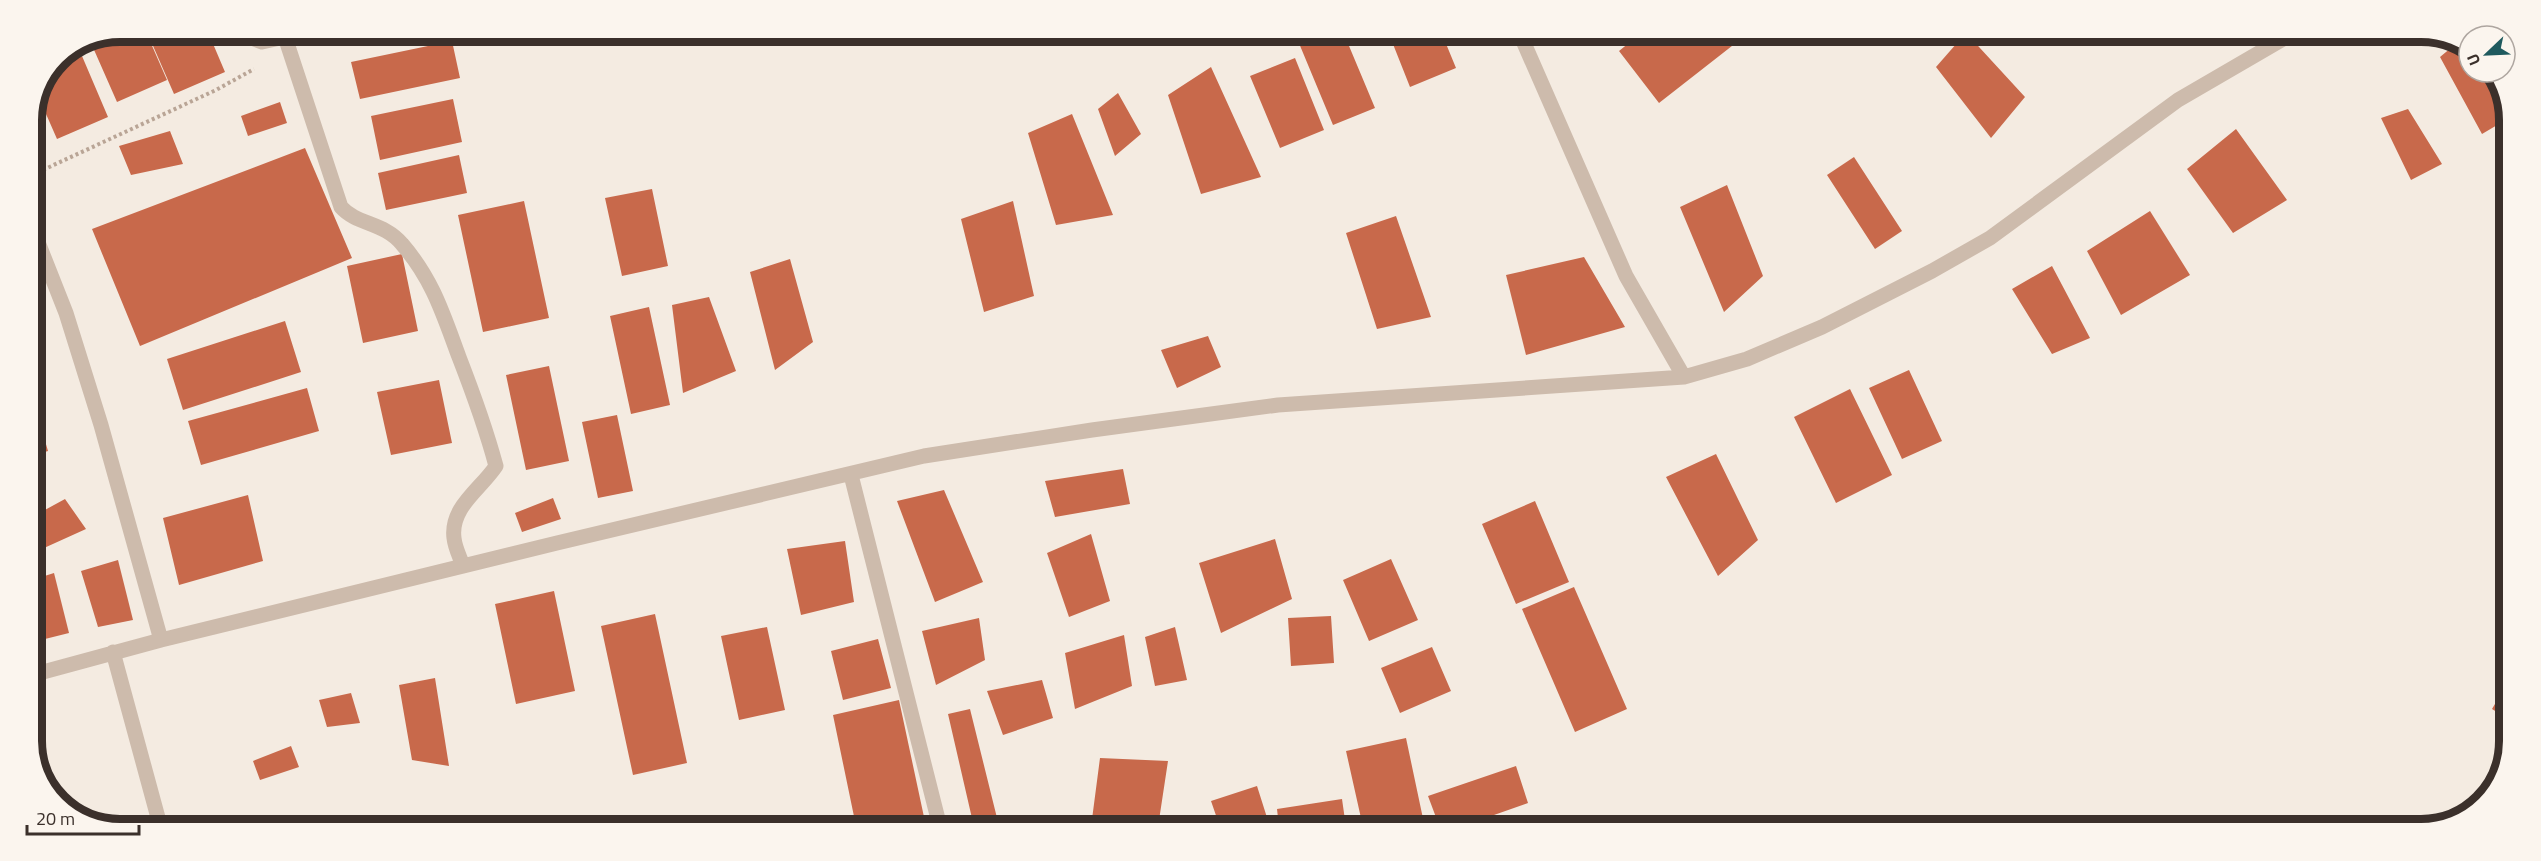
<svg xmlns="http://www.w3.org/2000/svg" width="2541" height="861" font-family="'Titillium Web',sans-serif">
  <rect width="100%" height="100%" fill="#f4ebe1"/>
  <path fill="#c8694b" d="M 120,32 L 146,32 L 167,80 L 117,102 L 91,43 Z
    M 147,32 L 208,32 L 225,72 L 174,94 Z
    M 1302,34 L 1344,34 L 1375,108 L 1333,125 L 1296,36 Z
    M 1389,34 L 1442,34 L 1456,68 L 1410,87 Z
    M 1640,34 L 1746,35 L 1659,103 L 1619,51 Z
    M 1964,35 L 1968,35 L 2025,97 L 1991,138 L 1936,67 Z
    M 452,41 L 460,78 L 360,99 L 351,62 Z
    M 2458,42 L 2469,50 L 2469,72 L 2493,72 L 2509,114 L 2509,118 L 2482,134 L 2440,57 Z
    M 82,56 L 108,117 L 57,139 L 39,98 L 52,69 Z
    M 1295,58 L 1324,130 L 1280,148 L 1250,76 Z
    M 1211,67 L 1261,177 L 1201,194 L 1168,95 Z
    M 1118,93 L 1141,134 L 1115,156 L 1098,109 Z
    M 453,99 L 462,142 L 380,160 L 371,116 Z
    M 280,102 L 287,123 L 248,136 L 241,116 Z
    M 2408,109 L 2442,164 L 2411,180 L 2381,118 Z
    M 1072,114 L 1113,215 L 1056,225 L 1028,133 Z
    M 2236,129 L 2287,200 L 2233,233 L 2187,169 Z
    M 170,131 L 183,164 L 131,175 L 119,146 Z
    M 305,148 L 352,258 L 140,346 L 92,229 Z
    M 459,155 L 467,193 L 386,210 L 378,173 Z
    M 1854,157 L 1902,231 L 1875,249 L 1827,175 Z
    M 1727,185 L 1763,276 L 1724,312 L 1680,207 Z
    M 652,189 L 668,266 L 622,276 L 605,198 Z
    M 524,201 L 549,318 L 483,332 L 458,215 Z
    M 1013,201 L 1034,296 L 984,312 L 961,219 Z
    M 2150,211 L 2190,275 L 2121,315 L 2087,251 Z
    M 1396,216 L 1431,317 L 1377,329 L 1346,233 Z
    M 402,254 L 418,331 L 363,343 L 347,266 Z
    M 1584,257 L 1625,327 L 1526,355 L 1506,275 Z
    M 790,259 L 813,342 L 775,370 L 750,272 Z
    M 2052,266 L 2090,338 L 2052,354 L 2012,289 Z
    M 709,297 L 736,371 L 683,393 L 672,305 Z
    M 649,307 L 670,405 L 631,414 L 610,316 Z
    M 285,321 L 301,372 L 183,410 L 167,359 Z
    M 1208,336 L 1221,367 L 1177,388 L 1161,350 Z
    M 549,366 L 569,461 L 526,470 L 506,375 Z
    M 1909,370 L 1942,441 L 1902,459 L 1869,388 Z
    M 439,380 L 452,443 L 391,455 L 377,392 Z
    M 307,388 L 319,431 L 201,465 L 188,421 Z
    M 1850,389 L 1892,475 L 1836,503 L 1794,417 Z
    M 34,403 L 48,451 L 32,456 L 32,404 Z
    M 617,415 L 633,491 L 598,498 L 582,422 Z
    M 1716,454 L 1758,540 L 1718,576 L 1666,477 Z
    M 1123,469 L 1130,504 L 1055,517 L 1045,481 Z
    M 944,490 L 983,582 L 935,602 L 897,501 Z
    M 248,495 L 263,561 L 179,585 L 163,518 Z
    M 553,498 L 561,519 L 522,532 L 515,513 Z
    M 65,499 L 86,529 L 44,548 L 32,525 L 32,517 Z
    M 1535,501 L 1569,582 L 1516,604 L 1482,524 Z
    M 1091,534 L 1110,601 L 1069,617 L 1047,553 Z
    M 1275,539 L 1292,599 L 1221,633 L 1199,563 Z
    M 845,541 L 854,602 L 801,615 L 787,549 Z
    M 1391,559 L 1418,620 L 1369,641 L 1343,580 Z
    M 118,560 L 133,620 L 98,627 L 81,571 Z
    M 54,573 L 69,633 L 33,642 L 32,580 Z
    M 1574,587 L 1627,709 L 1575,732 L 1522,609 Z
    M 554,591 L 575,691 L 516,704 L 495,604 Z
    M 655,614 L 687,763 L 633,775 L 601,626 Z
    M 1331,616 L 1334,663 L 1291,666 L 1288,618 Z
    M 979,618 L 985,660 L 936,685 L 922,631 Z
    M 767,627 L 785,710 L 739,720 L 721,636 Z
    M 1175,627 L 1187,680 L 1155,686 L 1145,637 Z
    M 1124,635 L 1132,686 L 1075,709 L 1065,653 Z
    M 878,639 L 891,688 L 843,700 L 831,651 Z
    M 1432,647 L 1451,691 L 1400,713 L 1381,668 Z
    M 435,678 L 449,766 L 412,760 L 399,685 Z
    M 1042,680 L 1053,718 L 1003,735 L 987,691 Z
    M 2505,687 L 2505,717 L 2492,709 Z
    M 351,693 L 360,723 L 327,727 L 319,700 Z
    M 899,700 L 924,817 L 879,826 L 856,826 L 833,715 Z
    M 970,709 L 999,826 L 997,827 L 974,827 L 948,714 Z
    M 1406,738 L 1425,828 L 1363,827 L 1346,751 Z
    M 291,746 L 299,767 L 260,780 L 253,761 Z
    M 1100,758 L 1168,761 L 1158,827 L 1091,827 Z
    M 1516,766 L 1528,803 L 1457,828 L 1440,828 L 1428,796 Z
    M 1257,786 L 1270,827 L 1220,827 L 1211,801 Z
    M 1342,799 L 1346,827 L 1279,827 L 1277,809 Z"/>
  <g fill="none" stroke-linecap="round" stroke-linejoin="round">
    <path stroke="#b9a596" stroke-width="4" stroke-dasharray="3 3" stroke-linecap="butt" d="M 32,175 L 216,90 L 254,69"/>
    <path stroke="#cdbbac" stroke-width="15" d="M 237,32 L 262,42 L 307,32
      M 1520,34 L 1626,276 L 1684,377
      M 285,37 L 341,207 C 357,225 384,222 402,244 C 433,280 443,314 459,357 C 473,393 486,429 496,466 C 481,489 450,507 454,538 C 455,548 460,557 463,566
      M 32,227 L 66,313 L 101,425 L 161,640
      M 851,475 L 940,827
      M 113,652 L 160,825
      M 32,675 L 161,640 L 557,543 L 924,456 L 1092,430 L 1278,405 L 1684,377 L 1747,359 L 1822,327 L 1932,271 L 1990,238 L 2178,100 L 2288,36"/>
  </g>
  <path d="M0 0H2541V861H0ZM120 42H2421A78 78 0 0 1 2499 120V741A78 78 0 0 1 2421 819H120A78 78 0 0 1 42 741V120A78 78 0 0 1 120 42Z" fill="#fbf5ee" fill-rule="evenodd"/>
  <path fill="none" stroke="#3b302b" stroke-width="8" d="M120 42H2421A78 78 0 0 1 2499 120V741A78 78 0 0 1 2421 819H120A78 78 0 0 1 42 741V120A78 78 0 0 1 120 42Z"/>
  <g transform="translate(2487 54) rotate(247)"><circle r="28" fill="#fbf5ee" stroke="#aea6a0" stroke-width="1.5"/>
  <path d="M0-4.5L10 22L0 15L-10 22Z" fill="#1f5a5e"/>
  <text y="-9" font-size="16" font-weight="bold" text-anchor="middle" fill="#3b302b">U</text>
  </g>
  <path d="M27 825v9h112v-9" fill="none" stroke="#3b302b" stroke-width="3"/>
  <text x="36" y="825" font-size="18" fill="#3b302b" stroke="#fbf5ee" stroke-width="4.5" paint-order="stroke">20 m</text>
</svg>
